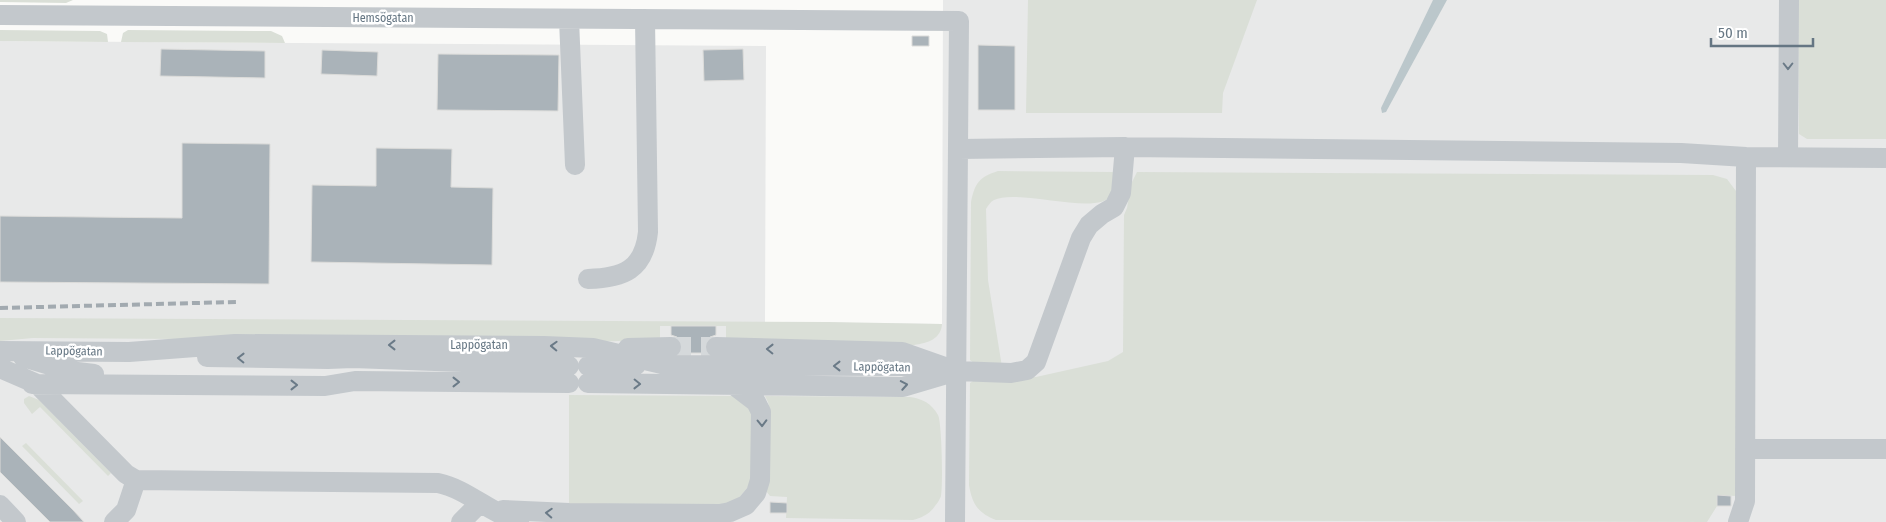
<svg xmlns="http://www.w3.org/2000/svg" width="1886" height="522" font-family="'Fira Sans Condensed',sans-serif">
  <rect width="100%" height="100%" fill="#fafaf8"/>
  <path fill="#e8e9e9" d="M 943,0 L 1886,0 L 1886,522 L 0,522 L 0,41 L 766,46 L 765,322 L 942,324 Z"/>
  <path fill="#dadfd7" d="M 0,0 L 73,0 L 66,3 L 0,2 Z
    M 1028,0 L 1257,0 L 1223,93 L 1222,113 L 1026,113 Z
    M 1798,0 L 1886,0 L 1886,139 L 1807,139 L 1799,134 Z
    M 0,30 L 100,31 L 107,34 L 108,42 L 0,41 Z
    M 128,30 L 271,31 L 282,36 L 285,43 L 121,42 L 123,33 Z
    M 998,171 L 1113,172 C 1113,179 1114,190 1111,195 C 1099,217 1018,188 994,200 C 990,202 988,206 986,209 L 988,280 L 1002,367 L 975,364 L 970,360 L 971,202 C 975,183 979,177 998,171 Z
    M 1137,172 L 1713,175 L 1727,179 L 1736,191 L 1736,496 L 1717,495 L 1717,506 L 1707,522 L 996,520 C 978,513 972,504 969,485 L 970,383 L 976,379 L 1036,377 L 1108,361 L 1123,352 L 1124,215 L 1127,208 L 1131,184 Z
    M 0,318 L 828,322 L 942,324 C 941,339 928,343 914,345 L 726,343 L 726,326 L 660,326 L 660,339 L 597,342 L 33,338 L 0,341 Z
    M 569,395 L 735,396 L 744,403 L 753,413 L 756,477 L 734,504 L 569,508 Z
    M 29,396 L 39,400 L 111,473 L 108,476 L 40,407 L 32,414 L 24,403 L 24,399 Z
    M 765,396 L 910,397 C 923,399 931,403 938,415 C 942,422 943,486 941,496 C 940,499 937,504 935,506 C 930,514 921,518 913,520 L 786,518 L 787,497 L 770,496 L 766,491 L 770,412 L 768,402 Z
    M 26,443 L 83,501 L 79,504 L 22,446 Z"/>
  <path fill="#bbc7cb" d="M 1433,0 L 1447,0 L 1386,112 L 1382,113 L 1381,108 Z"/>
  <path fill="#aab3b9" stroke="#dcdcda" d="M 912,36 L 929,36 L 929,46 L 912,46 Z
    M 978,45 L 1015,46 L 1015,110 L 978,110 Z
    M 161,49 L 265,51 L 265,78 L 160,76 Z
    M 743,49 L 744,80 L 704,81 L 703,50 Z
    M 322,50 L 378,52 L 377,76 L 321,74 Z
    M 438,54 L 559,55 L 558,111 L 437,110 Z
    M 182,143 L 270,144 L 269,284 L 0,282 L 0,216 L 182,218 Z
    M 376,148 L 452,149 L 451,187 L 493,188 L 492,265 L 311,262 L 312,185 L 376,186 Z
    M 671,326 L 716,326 L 716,335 L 710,337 L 706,341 L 704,347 L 706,353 L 681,353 L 683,347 L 681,341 L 677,337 L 671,335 Z
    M 0,437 L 73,510 L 84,522 L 50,522 L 0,472 Z
    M 1717,495 L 1731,496 L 1731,506 L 1717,506 Z
    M 770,502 L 787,503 L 787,513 L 770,513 Z"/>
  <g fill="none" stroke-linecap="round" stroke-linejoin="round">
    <path stroke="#d5d9db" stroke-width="20" stroke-dasharray="20 10" stroke-linecap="butt" d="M 671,347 L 716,347"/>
    <path stroke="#c3c8cc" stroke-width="20" d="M 0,15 L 959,21 L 955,522
      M 569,19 L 575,165
      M 959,149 L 1125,147 L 1681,153 L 1746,157 L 1886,158
      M 1788,157 L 1789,0
      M 588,279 C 623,278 644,270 648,232 L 645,19
      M 716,347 L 902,352 L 956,371 L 1011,373 L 1027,370 L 1036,362 L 1081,238 L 1089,225 L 1102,214 L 1114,207 L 1121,193 L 1125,147
      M 628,348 L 671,347
      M 0,351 L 129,352 L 235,344 L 544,346 L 593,348 L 666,365 L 902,366 L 956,371
      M 23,357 L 69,371 L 94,374
      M 207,357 L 328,359 L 353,358 L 569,366
      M 588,366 L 636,365
      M 0,368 L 37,384 L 126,474 L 136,480 L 438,483 C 467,489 490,513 519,522
      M 588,383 L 903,387 L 947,374
      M 32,384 L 325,386 L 355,381 L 569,383
      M 1745,449 L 1886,449
      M 0,505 L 16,522
      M 503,510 L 569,513 L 720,514 L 730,512 L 746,505 L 756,493 L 760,480 L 761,412 L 756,402 L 735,386
      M 114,522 L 126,510 L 136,480
      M 461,522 L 480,503
      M 1738,522 L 1745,501 L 1746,157"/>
    <path stroke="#a2aab0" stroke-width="4" stroke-dasharray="8 4" stroke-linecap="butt" d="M 0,308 L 236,302"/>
  </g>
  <defs><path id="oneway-chevron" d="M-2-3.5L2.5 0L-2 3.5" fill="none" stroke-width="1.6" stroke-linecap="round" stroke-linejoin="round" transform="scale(1.25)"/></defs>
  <g stroke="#6a7a87">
    <use href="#oneway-chevron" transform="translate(1788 66) rotate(90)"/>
    <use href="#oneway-chevron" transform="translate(392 345) rotate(-180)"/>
    <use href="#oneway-chevron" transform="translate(554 346) rotate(-178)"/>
    <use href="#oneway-chevron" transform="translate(770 349) rotate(-179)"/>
    <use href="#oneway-chevron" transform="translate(241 358) rotate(-179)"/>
    <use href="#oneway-chevron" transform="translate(837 366) rotate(-180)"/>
    <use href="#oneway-chevron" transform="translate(456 382)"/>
    <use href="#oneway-chevron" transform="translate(637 384) rotate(1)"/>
    <use href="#oneway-chevron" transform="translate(294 385)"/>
    <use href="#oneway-chevron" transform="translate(904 385) rotate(-10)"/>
    <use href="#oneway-chevron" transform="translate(762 423) rotate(89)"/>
    <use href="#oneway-chevron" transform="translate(549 513) rotate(-177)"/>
  </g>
  <g text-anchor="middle" stroke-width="5" stroke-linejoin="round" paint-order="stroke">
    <g font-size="12" fill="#657683" stroke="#fff">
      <text x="383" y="22">Hemsögatan</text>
      <text x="479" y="349">Lappögatan</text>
      <text transform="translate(74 351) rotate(1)" y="4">Lappögatan</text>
      <text transform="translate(882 367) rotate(1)" y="4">Lappögatan</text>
    </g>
  </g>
  <path d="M1711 38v8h102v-8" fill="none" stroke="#657683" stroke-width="2.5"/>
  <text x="1718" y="38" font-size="15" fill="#657683" stroke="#ffffff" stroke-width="4" paint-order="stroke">50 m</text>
</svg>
